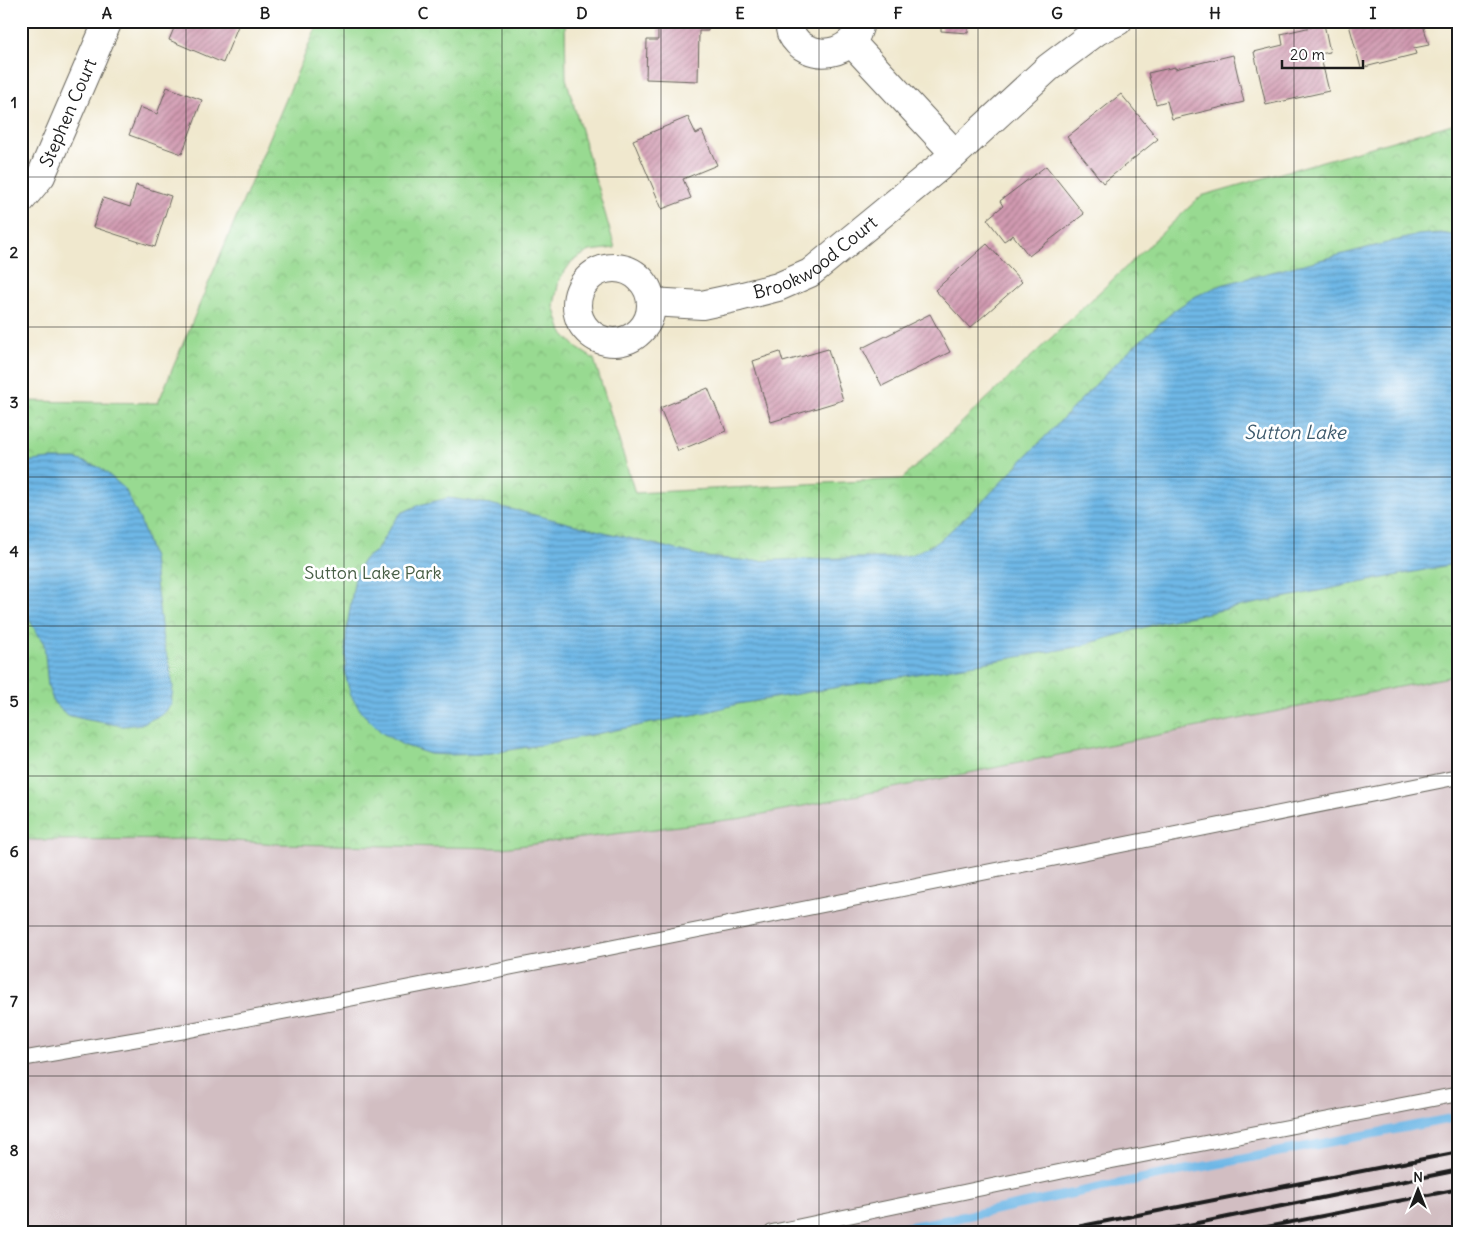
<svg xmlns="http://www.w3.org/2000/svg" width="1480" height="1253" font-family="Delius,sans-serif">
  <defs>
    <pattern id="park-crowns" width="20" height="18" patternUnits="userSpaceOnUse" patternTransform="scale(1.25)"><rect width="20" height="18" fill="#98da91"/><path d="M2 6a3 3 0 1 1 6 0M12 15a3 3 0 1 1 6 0" fill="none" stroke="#82ba7c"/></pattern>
    <pattern id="water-rules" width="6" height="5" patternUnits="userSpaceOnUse" patternTransform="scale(1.25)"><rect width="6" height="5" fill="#6eb7e6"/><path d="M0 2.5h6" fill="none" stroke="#5a94ba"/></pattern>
    <pattern id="building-hatch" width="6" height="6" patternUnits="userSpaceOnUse" patternTransform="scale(1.25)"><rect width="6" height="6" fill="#d19ab1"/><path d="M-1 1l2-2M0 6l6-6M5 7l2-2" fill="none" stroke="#a97d8f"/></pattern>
  </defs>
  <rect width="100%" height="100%" fill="#fff"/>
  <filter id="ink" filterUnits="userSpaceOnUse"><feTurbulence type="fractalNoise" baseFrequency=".02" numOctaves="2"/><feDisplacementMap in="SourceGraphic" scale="10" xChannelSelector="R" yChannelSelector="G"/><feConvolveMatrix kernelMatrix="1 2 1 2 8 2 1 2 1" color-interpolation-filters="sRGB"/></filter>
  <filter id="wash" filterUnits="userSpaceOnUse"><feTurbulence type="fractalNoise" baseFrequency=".0096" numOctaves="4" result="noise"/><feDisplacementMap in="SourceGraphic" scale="20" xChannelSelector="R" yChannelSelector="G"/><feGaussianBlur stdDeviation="1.12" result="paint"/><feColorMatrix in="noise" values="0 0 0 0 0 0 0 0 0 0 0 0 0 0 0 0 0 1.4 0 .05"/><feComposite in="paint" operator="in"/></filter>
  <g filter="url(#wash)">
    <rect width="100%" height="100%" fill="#f0e8ce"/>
    <path fill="#d2bec2" d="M 1459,675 L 1459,1232 L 21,1232 L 21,839 L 35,840 L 206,839 L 279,844 L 502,848 L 743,818 Z"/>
    <path fill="url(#park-crowns)" stroke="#5a7b56" d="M 319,21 L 565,21 L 566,78 L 615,248 L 590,251 L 572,261 L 559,280 L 554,306 L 562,332 L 577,348 L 594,359 L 635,493 L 902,479 L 1201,196 L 1459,122 L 1459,675 L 743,818 L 502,848 L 279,844 L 206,839 L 35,840 L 21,839 L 21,401 L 158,403 Z"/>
    <path fill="url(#water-rules)" stroke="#456a81" d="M 1441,233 L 1459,236 L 1459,563 L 1162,622 L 1077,647 L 738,704 L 707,712 L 540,745 L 486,754 L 449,755 L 430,754 L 403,745 L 382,733 L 363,714 L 351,696 L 345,674 L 346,633 L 355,577 L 363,560 L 377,550 L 390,527 L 401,513 L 419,505 L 448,498 L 490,504 L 706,557 L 751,561 L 841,558 L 888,558 L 911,555 L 938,542 L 982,502 L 1124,355 L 1176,309 L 1196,296 L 1221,285 L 1418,235 Z
      M 49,459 L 76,459 L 101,468 L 125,489 L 140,520 L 153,558 L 163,642 L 169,663 L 173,687 L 171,705 L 161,715 L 141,724 L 123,726 L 83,719 L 67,715 L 54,703 L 48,686 L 44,644 L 31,623 L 21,598 L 21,464 L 25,462 Z"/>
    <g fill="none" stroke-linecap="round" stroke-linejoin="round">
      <path stroke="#6eb7e6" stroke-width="9" d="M 880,1232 L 952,1219 L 1155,1176 L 1459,1117"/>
    </g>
    <g id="blocks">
      <path fill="url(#building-hatch)" d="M 177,21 L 240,21 L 223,63 L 169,40 Z
        M 658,21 L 708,21 L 708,31 L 699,31 L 698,81 L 646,79 L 647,40 L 658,40 Z
        M 941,21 L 968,21 L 968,33 L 941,31 Z
        M 1348,21 L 1422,21 L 1429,45 L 1414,48 L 1416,54 L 1361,68 Z
        M 1324,24 L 1330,52 L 1320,54 L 1329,91 L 1266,105 L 1254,52 L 1283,45 L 1281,34 Z
        M 1233,55 L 1244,102 L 1172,119 L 1167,101 L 1156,104 L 1148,73 L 1175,67 L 1175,69 Z
        M 167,87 L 202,100 L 182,154 L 129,135 L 140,107 L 157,114 Z
        M 1121,94 L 1158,139 L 1103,183 L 1067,137 Z
        M 688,117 L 696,134 L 702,131 L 717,165 L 683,179 L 691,198 L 662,209 L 633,140 Z
        M 1046,166 L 1084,214 L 1029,256 L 1013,235 L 1004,241 L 987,219 L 1003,206 L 1000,201 Z
        M 136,185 L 171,196 L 155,247 L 93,227 L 103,198 L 130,207 Z
        M 987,244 L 1022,282 L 970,328 L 935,290 Z
        M 21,307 L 27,308 L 22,336 L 21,336 Z
        M 930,314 L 950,352 L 882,386 L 862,348 Z
        M 828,349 L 843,400 L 771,422 L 753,361 L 780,352 L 783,362 Z
        M 708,388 L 726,431 L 678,451 L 660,408 Z"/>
    </g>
  </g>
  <g filter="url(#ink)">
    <use href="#blocks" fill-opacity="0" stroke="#66635a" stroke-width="1"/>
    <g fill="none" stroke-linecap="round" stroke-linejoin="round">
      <g stroke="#66635a" stroke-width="16">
        <path id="lane" d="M 21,1059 L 185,1031 L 564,957 L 1459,777
          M 772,1232 L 1107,1162 L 1459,1094"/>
      </g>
      <g stroke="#66635a" stroke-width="30">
        <g id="street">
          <path d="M 789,21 C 789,25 790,29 791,33 C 806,64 857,57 860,21"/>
          <path d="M 851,42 L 955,154"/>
          <path id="s1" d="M 21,200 L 41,176 L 108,21"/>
          <circle cx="614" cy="305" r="37"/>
          <path id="s2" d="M 651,302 L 702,305 L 739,297 L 778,287 L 810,273 L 955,154 L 1048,68 L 1097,31 L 1118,21"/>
        </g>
      </g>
      <use href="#lane" stroke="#fff" stroke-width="14"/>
      <use href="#street" stroke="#fff" stroke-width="28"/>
      <path stroke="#1c1c1c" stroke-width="4" d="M 1051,1232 L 1459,1152
        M 1154,1232 L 1459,1170
        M 1241,1232 L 1459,1189"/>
    </g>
  </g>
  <path fill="none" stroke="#1c1c1c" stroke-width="1" stroke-opacity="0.55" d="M 186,21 L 186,1232M 344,21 L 344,1232M 502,21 L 502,1232M 661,21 L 661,1232M 819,21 L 819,1232M 978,21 L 978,1232M 1136,21 L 1136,1232M 1294,21 L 1294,1232M 21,177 L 1459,177M 21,327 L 1459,327M 21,477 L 1459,477M 21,626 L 1459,626M 21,776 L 1459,776M 21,926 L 1459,926M 21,1076 L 1459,1076"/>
  <g text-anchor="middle" stroke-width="5" stroke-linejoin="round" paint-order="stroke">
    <g font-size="18" fill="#1c1c1c" stroke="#fff">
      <text dy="6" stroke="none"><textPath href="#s1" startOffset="100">Stephen Court</textPath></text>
      <text dy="6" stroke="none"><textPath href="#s2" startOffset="176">Brookwood Court</textPath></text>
    </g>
    <g font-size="18" fill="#475e45" stroke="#fff">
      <text x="373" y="579">Sutton Lake Park</text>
    </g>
    <g font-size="19" font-style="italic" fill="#3d5a6d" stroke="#fff">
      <text x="1295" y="439">Sutton Lake</text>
    </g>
  </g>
  <rect width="1480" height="1253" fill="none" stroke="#fff" stroke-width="55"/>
  <g transform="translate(1418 1190)" stroke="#ffffff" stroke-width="4" paint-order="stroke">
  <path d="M0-4L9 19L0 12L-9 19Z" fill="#1c1c1c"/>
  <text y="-8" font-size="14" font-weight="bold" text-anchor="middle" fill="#1c1c1c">N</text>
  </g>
  <path d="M1282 60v8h81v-8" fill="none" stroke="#1c1c1c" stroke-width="2.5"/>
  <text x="1290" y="60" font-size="15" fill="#1c1c1c" stroke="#ffffff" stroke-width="4" paint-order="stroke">20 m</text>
  <rect x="28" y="28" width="1424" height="1198" fill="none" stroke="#1c1c1c" stroke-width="2"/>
  <g font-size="16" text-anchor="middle" font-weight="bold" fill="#1c1c1c">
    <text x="107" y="19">A</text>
    <text x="265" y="19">B</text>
    <text x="423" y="19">C</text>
    <text x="582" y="19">D</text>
    <text x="740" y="19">E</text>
    <text x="898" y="19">F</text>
    <text x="1057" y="19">G</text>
    <text x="1215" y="19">H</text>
    <text x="1373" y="19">I</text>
    <text x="14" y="108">1</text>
    <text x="14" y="258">2</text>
    <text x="14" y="408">3</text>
    <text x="14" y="557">4</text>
    <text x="14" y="707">5</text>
    <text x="14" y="857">6</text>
    <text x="14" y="1007">7</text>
    <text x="14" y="1156">8</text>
  </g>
</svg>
